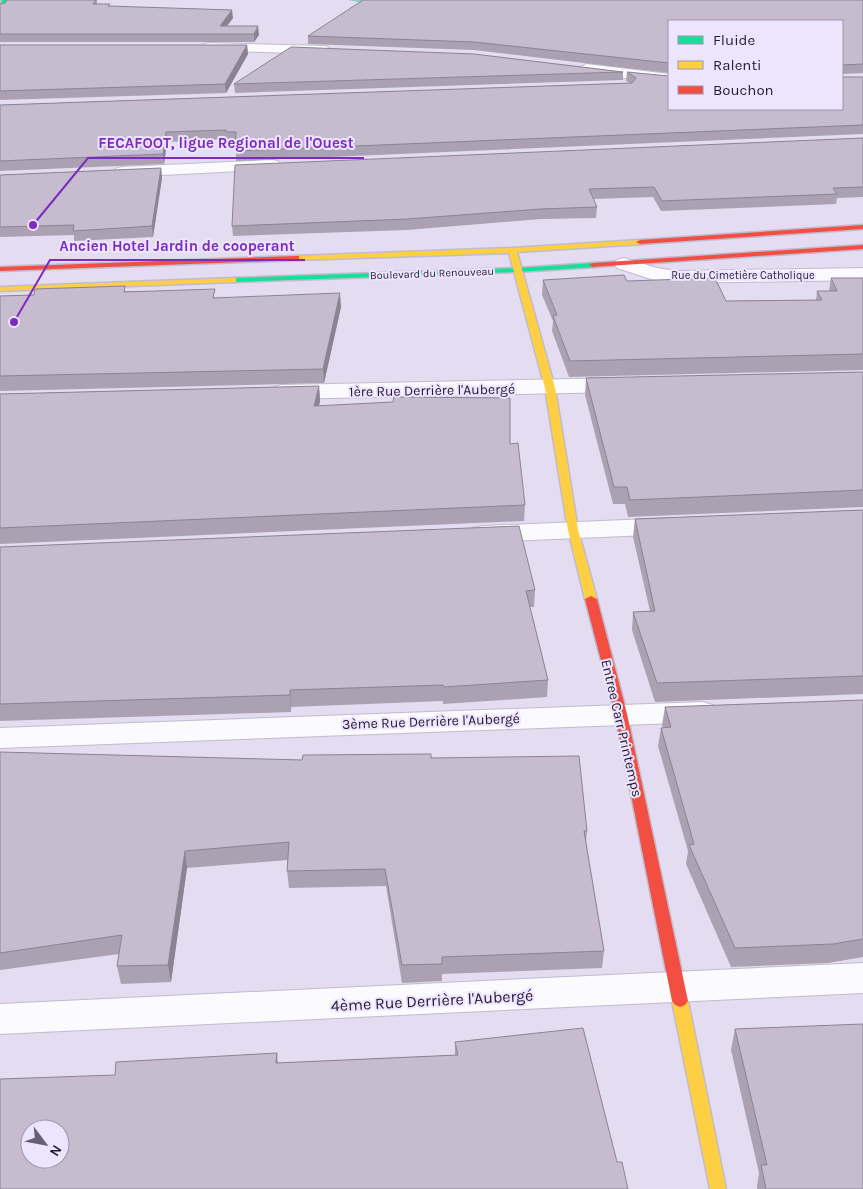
<svg xmlns="http://www.w3.org/2000/svg" width="863" height="1189" font-family="Karla,sans-serif">
  <rect width="100%" height="100%" fill="#e4ddf2"/>
  <g fill="none" stroke-linecap="round" stroke-linejoin="round">
    <path fill="#8ecfc9" fill-rule="evenodd" d="M 348,0 L 364,0 L 381,4 L 378,6 Z"/>
    <g stroke="#c1bbcf" stroke-width="2">
      <path id="street" d="M 209,43 L 326,46 L 333,50 L 326,54 L 204,50 L 202,47 L 204,44 Z
        M 586,64 L 669,74 L 669,84 L 581,72 L 578,69 Z
        M 272,160 L 278,161 L 281,165 L 278,169 L 123,177 L 117,176 L 114,172 L 117,168 L 123,167 Z
        M 624,258 L 657,268 L 677,271 L 863,268 L 863,280 L 677,283 L 654,280 L 617,268 L 614,264 L 617,260 Z
        M 622,378 L 630,380 L 633,385 L 630,390 L 622,392 L 282,399 L 274,397 L 271,392 L 274,387 L 282,385 Z
        M 672,518 L 681,521 L 685,526 L 681,531 L 672,534 L 482,542 L 473,540 L 469,534 L 473,528 L 482,526 Z
        M 702,702 L 713,705 L 717,712 L 713,719 L 702,722 L 0,748 L 0,728 Z
        M 863,963 L 863,993 L 0,1034 L 0,1004 Z"/>
    </g>
    <g stroke="#c1bbcf" stroke-width="3">
      <path id="fast" d="M 2,0 L 8,0 L 0,9 Z
        M 593,263 L 596,263 L 596,267 L 518,272 L 233,282 L 229,280 L 233,278 L 518,268 Z"/>
    </g>
    <g stroke="#c1bbcf" stroke-width="3">
      <path id="slow" d="M 640,240 L 643,240 L 643,244 L 517,252 L 555,388 L 578,530 L 597,599 L 591,602 L 585,599 L 568,530 L 545,388 L 509,253 L 296,260 L 292,258 L 296,256 L 512,248 Z
        M 233,278 L 236,278 L 236,282 L 0,291 L 0,287 Z
        M 680,995 L 685,997 L 688,1001 L 726,1189 L 710,1189 L 672,1001 L 675,997 Z"/>
    </g>
    <g stroke="#c1bbcf" stroke-width="3">
      <path id="jam" d="M 863,225 L 863,229 L 640,244 L 636,242 L 640,240 Z
        M 863,245 L 863,249 L 593,267 L 589,265 L 593,263 Z
        M 296,256 L 299,256 L 299,260 L 0,271 L 0,267 Z
        M 591,596 L 597,599 L 627,714 L 688,1001 L 685,1005 L 680,1007 L 675,1005 L 672,1001 L 615,714 L 585,599 Z"/>
    </g>
    <use href="#street" fill="#fbfafd" fill-rule="evenodd"/>
    <use href="#fast" fill="#16e098" fill-rule="evenodd"/>
    <use href="#slow" fill="#ffcf43" fill-rule="evenodd"/>
    <use href="#jam" fill="#f24e42" fill-rule="evenodd"/>
  </g>
  <path fill="#aba1b2" d="M 97,0 L 97,4 L 110,6 L 233,18 L 227,26 L 259,35 L 254,42 L 0,42 L 0,4 Z
    M 863,0 L 863,73 L 842,74 L 842,77 L 863,77 L 863,134 L 236,161 L 236,141 L 227,141 L 227,139 L 167,142 L 164,164 L 0,171 L 0,105 L 630,83 L 626,81 L 627,72 L 842,109 L 669,21 L 669,73 L 474,50 L 308,44 L 308,36 Z
    M 0,45 L 247,45 L 248,54 L 226,93 L 0,100 Z
    M 623,72 L 623,80 L 235,93 L 234,84 Z
    M 863,138 L 863,197 L 837,198 L 836,204 L 661,211 L 653,197 L 593,199 L 597,207 L 596,218 L 541,219 L 407,230 L 233,236 L 232,226 Z
    M 161,168 L 162,178 L 153,237 L 74,241 L 74,235 L 0,237 L 0,175 Z
    M 831,278 L 863,278 L 863,370 L 569,377 L 552,331 L 553,321 L 542,295 L 543,280 L 627,281 L 726,301 L 816,300 L 817,291 L 829,291 Z
    M 126,291 L 341,307 L 324,383 L 0,391 L 0,296 Z
    M 863,372 L 863,507 L 628,517 L 625,504 L 613,504 L 585,395 L 586,378 Z
    M 319,386 L 320,401 L 319,406 L 510,444 L 525,505 L 524,521 L 0,544 L 0,394 Z
    M 863,510 L 863,694 L 655,702 L 632,630 L 633,612 L 650,611 L 633,537 L 635,519 Z
    M 0,547 L 535,590 L 534,607 L 530,607 L 548,680 L 547,697 L 443,704 L 443,701 L 291,707 L 291,712 L 0,721 Z
    M 863,700 L 863,957 L 828,963 L 731,967 L 686,864 L 688,851 L 658,746 L 661,728 L 663,728 L 662,725 L 665,707 Z
    M 0,752 L 302,760 L 431,758 L 587,831 L 586,843 L 604,951 L 602,968 L 442,974 L 442,981 L 402,983 L 386,886 L 289,888 L 287,871 L 288,860 L 187,868 L 171,982 L 121,984 L 117,966 L 119,954 L 0,970 Z
    M 735,1029 L 863,1189 L 757,1189 L 757,1186 L 759,1173 L 731,1050 Z
    M 455,1042 L 617,1162 L 115,1075 L 277,1053 L 278,1063 L 455,1055 Z"/>
  <path fill="#8b8391" d="M 232,10 L 233,18 L 221,34 L 220,26 Z
    M 258,26 L 259,35 L 254,42 L 254,34 Z
    M 247,45 L 248,54 L 226,93 L 225,84 Z
    M 166,132 L 167,142 L 164,164 L 163,154 Z
    M 161,168 L 162,178 L 153,237 L 152,226 Z
    M 340,293 L 341,307 L 324,383 L 323,369 Z
    M 319,386 L 320,401 L 315,421 L 314,406 Z
    M 290,690 L 291,707 L 291,712 L 290,695 Z
    M 185,851 L 187,868 L 171,982 L 168,965 Z"/>
  <path fill="#c7bbcf" stroke="#8b8391" fill-rule="evenodd" d="M 7,0 L 96,0 L 93,4 L 110,4 L 108,6 L 232,10 L 220,26 L 258,26 L 254,34 L 0,34 L 0,4 L 5,3 Z
    M 363,0 L 863,0 L 863,64 L 842,65 L 842,77 L 863,77 L 863,125 L 235,151 L 236,132 L 226,132 L 226,130 L 166,132 L 163,154 L 0,161 L 0,105 L 632,83 L 636,78 L 627,72 L 669,76 L 669,109 L 842,109 L 842,21 L 669,21 L 669,63 L 474,42 L 308,36 Z
    M 0,45 L 247,45 L 225,84 L 0,91 Z
    M 291,47 L 474,54 L 623,72 L 234,84 Z
    M 863,138 L 863,187 L 833,188 L 837,194 L 662,201 L 654,187 L 589,189 L 597,207 L 541,209 L 407,219 L 232,226 L 235,165 Z
    M 161,168 L 152,226 L 73,231 L 74,225 L 0,227 L 0,175 Z
    M 624,275 L 627,281 L 715,278 L 726,301 L 822,300 L 817,291 L 837,291 L 831,278 L 863,278 L 863,354 L 570,361 L 553,316 L 557,315 L 543,280 Z
    M 125,286 L 124,292 L 215,289 L 213,298 L 340,293 L 323,369 L 0,376 L 0,296 L 34,295 L 35,289 Z
    M 863,372 L 863,490 L 630,500 L 627,487 L 614,487 L 586,378 Z
    M 319,386 L 314,406 L 393,402 L 394,397 L 510,398 L 510,444 L 518,443 L 525,505 L 0,528 L 0,394 Z
    M 863,510 L 863,676 L 657,683 L 633,612 L 655,611 L 635,519 Z
    M 519,526 L 535,590 L 526,591 L 548,680 L 444,687 L 443,685 L 290,690 L 290,695 L 0,704 L 0,547 Z
    M 863,700 L 863,939 L 833,944 L 735,948 L 689,845 L 694,844 L 661,728 L 671,727 L 665,707 Z
    M 0,752 L 302,760 L 303,755 L 431,754 L 431,758 L 579,756 L 587,831 L 584,831 L 604,951 L 442,957 L 442,964 L 402,965 L 385,869 L 287,871 L 289,842 L 185,851 L 168,965 L 117,966 L 122,935 L 0,953 Z
    M 863,1024 L 863,1189 L 766,1189 L 761,1165 L 767,1165 L 735,1029 Z
    M 583,1028 L 617,1162 L 622,1162 L 628,1189 L 0,1189 L 0,1079 L 115,1075 L 116,1062 L 277,1053 L 276,1063 L 458,1055 L 455,1042 ZM 30,1129 L 60,1129 L 60,1159 L 30,1159 Z"/>
  <g text-anchor="middle" stroke-width="4" stroke-linejoin="round" paint-order="stroke">
    <g font-size="11" fill="#241b32" stroke="#ede4fe">
      <text transform="translate(432 273) rotate(-2)" y="4">Boulevard du Renouveau</text>
      <text x="743" y="279">Rue du Cimetière Catholique</text>
    </g>
    <g font-size="14" fill="#241b32" stroke="#ede4fe">
      <text transform="translate(432 390) rotate(-1)" y="5">1ère Rue Derrière l'Aubergé</text>
      <text transform="translate(431 721) rotate(-2)" y="5">3ème Rue Derrière l'Aubergé</text>
      <text transform="translate(622 728) rotate(77)" y="5">Entree Carr Printemps</text>
    </g>
    <g font-size="16" fill="#241b32" stroke="#ede4fe">
      <text transform="translate(432 1000) rotate(-3)" y="6">4ème Rue Derrière l'Aubergé</text>
    </g>
  </g>
  <path fill="none" stroke="#7b2cbf" stroke-width="2" d="M33 225L88 158H364M14 322L50 260H305"/>
  <g fill="#7b2cbf" stroke="#ede4fe" stroke-width="2">
    <circle cx="33" cy="225" r="5"/>
    <circle cx="14" cy="322" r="5"/>
  </g>
  <g font-size="15" text-anchor="middle" font-weight="bold" fill="#7b2cbf" stroke="#ede4fe" stroke-width="4" stroke-linejoin="round" paint-order="stroke">
    <text x="226" y="148">FECAFOOT, ligue Regional de l'Ouest</text>
    <text x="177" y="251">Ancien Hotel Jardin de cooperant</text>
  </g>
  <rect x="668" y="20" width="175" height="90" fill="#ede4fe" stroke="#9d94ac"/>
  <rect x="678" y="36" width="25" height="8" fill="#16e098" stroke="#9d94ac"/>
  <text x="713" y="45" font-size="15" fill="#241b32">Fluide</text>
  <rect x="678" y="61" width="25" height="8" fill="#ffcf43" stroke="#9d94ac"/>
  <text x="713" y="70" font-size="15" fill="#241b32">Ralenti</text>
  <rect x="678" y="86" width="25" height="8" fill="#f24e42" stroke="#9d94ac"/>
  <text x="713" y="95" font-size="15" fill="#241b32">Bouchon</text>
  <g transform="translate(45 1144) rotate(122)"><circle r="24" fill="#ede4fe" stroke="#9d94ac"/>
  <path d="M0-4L9 19L0 12L-9 19Z" fill="#675f75"/>
  <text y="-8" font-size="14" font-weight="bold" text-anchor="middle" fill="#241b32">N</text>
  </g>
</svg>
